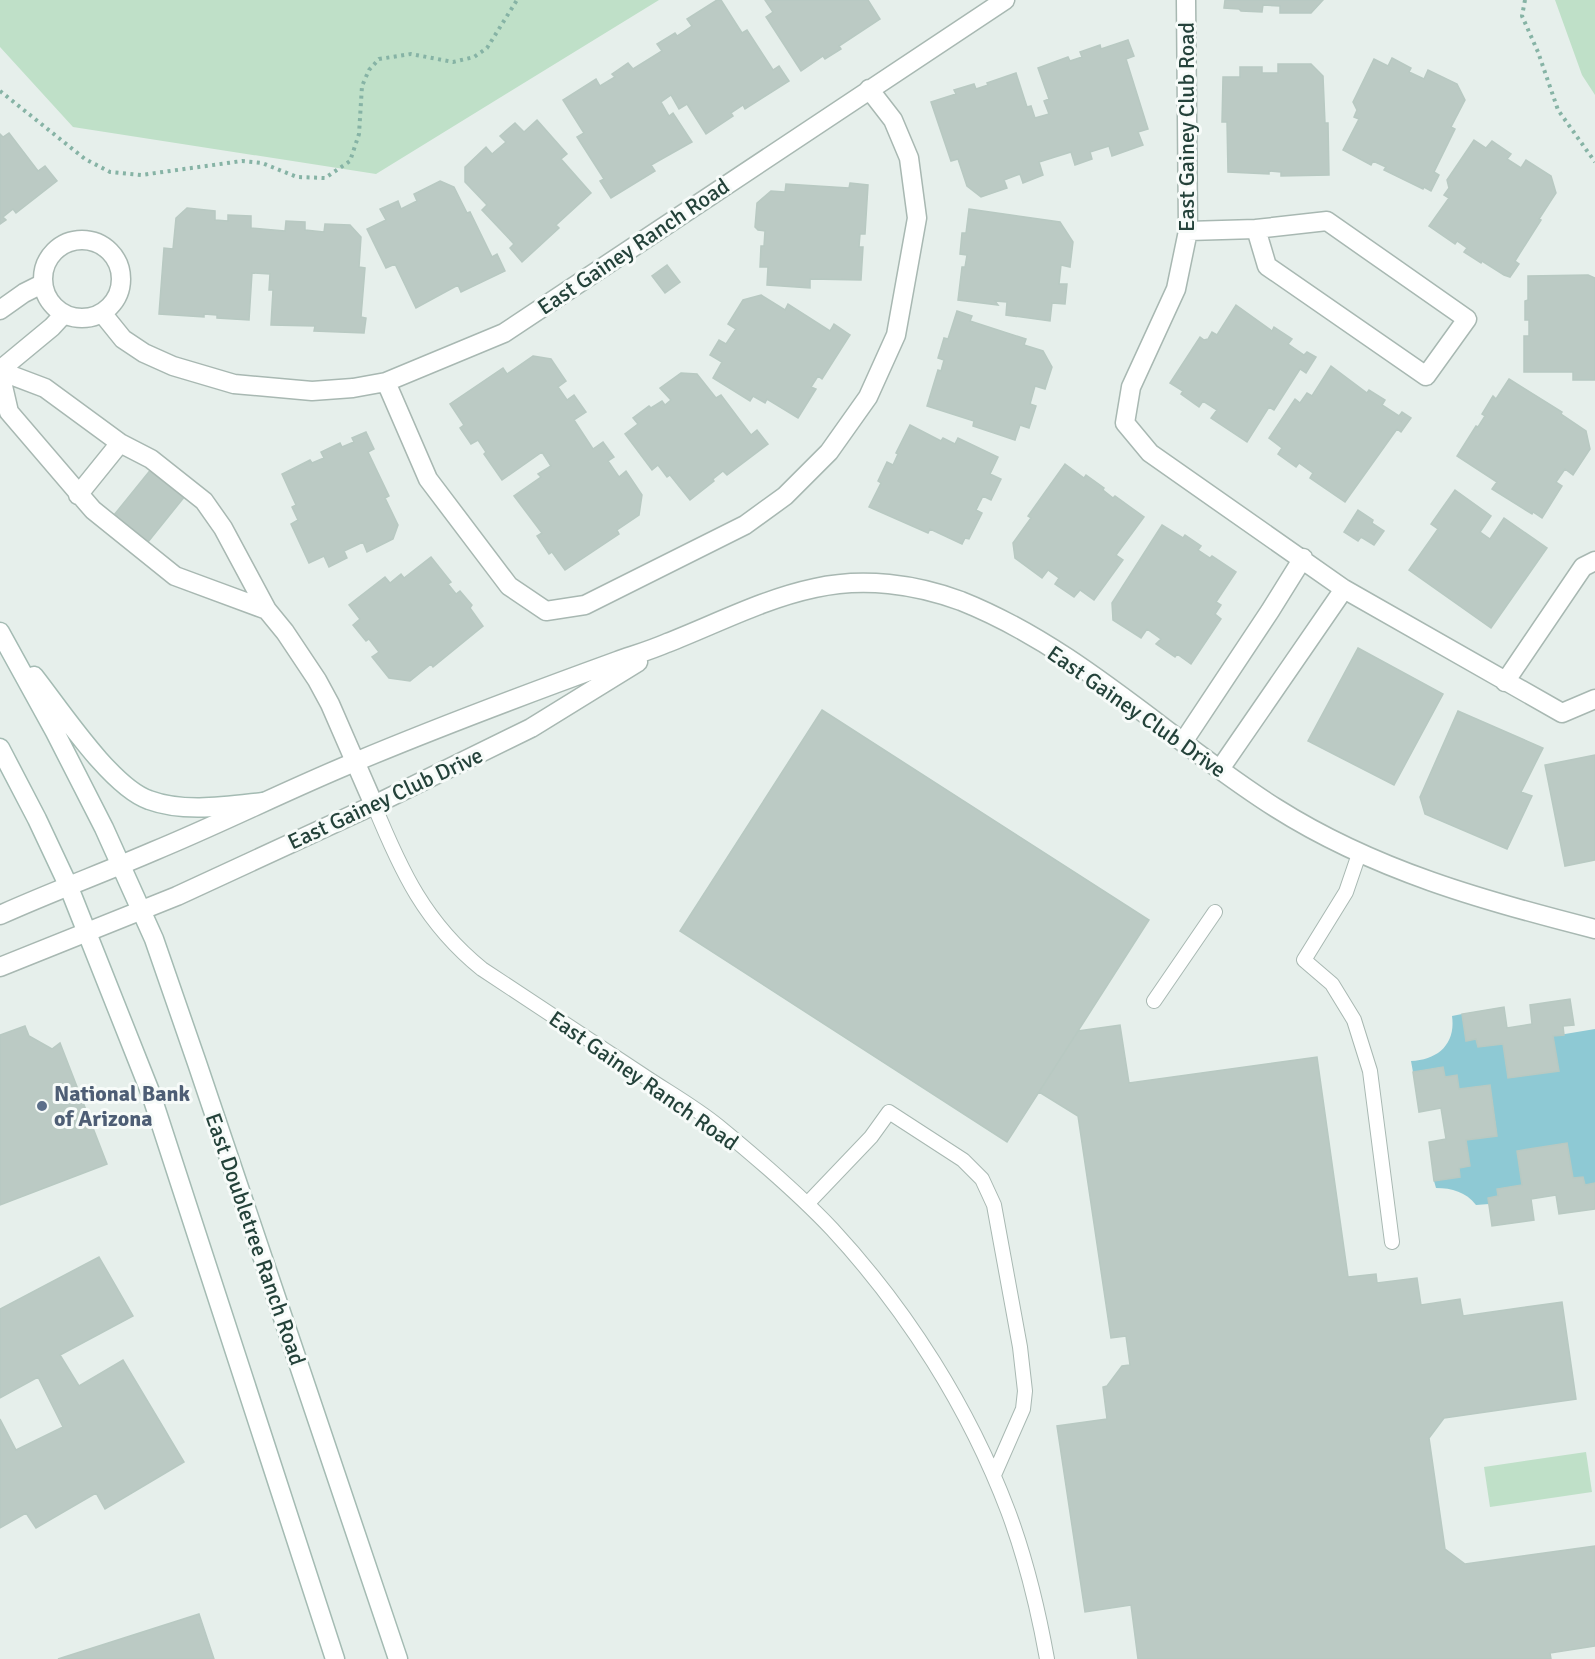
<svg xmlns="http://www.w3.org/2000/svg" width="1595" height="1659" font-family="Signika,sans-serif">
  <rect width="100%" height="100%" fill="#e6efeb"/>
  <path fill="#bfe0c8" d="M 0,0 L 659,0 L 376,174 L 73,127 L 0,47 Z
    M 1555,0 L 1595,0 L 1595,95 L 1582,75 Z
    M 1586,1452 L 1592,1492 L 1490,1507 L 1484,1467 Z"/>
  <path fill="#8ec9d4" d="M 1462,1014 L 1466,1041 L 1476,1039 L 1478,1047 L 1503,1044 L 1508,1078 L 1558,1071 L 1553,1036 L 1595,1029 L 1595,1183 L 1585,1185 L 1583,1177 L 1573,1178 L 1567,1143 L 1517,1151 L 1522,1185 L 1497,1189 L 1498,1196 L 1488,1198 L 1489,1204 L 1476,1205 C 1466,1192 1452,1188 1436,1188 L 1434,1181 L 1460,1177 L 1459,1168 L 1470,1166 L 1466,1140 L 1497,1135 L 1490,1085 L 1459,1089 L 1445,1077 L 1443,1067 L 1413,1072 L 1411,1061 C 1438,1060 1456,1044 1452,1016 Z"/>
  <path fill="#bbcac4" stroke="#b8c9c2" stroke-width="1.5" d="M 717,0 L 721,0 L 742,33 L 747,30 L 773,70 L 779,66 L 789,81 L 745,109 L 743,105 L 731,113 L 733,116 L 706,134 L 687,104 L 679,109 L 671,95 L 661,102 L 669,116 L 673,113 L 692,142 L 651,165 L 655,171 L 611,198 L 600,181 L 604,179 L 577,137 L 584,133 L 563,100 L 596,79 L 600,86 L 615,77 L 612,74 L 628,63 L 633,69 L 662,51 L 657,44 L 675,33 L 677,36 L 692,26 L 687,19 Z
    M 765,0 L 868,0 L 880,19 L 839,46 L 841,49 L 825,59 L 823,56 L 801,71 L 766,17 L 773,12 Z
    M 1225,0 L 1323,0 L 1311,13 L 1280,13 L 1280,6 L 1263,5 L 1262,12 L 1241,11 L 1239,9 L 1224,8 Z
    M 1128,40 L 1134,56 L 1126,59 L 1148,129 L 1138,132 L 1143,145 L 1112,156 L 1109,146 L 1090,152 L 1092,159 L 1075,165 L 1071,152 L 1039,162 L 1043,175 L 1023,183 L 1020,174 L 1004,180 L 1007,188 L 981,197 L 967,186 L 958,159 L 951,161 L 931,102 L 956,94 L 954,90 L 974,84 L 976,89 L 988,85 L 987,83 L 1016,73 L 1027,107 L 1031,106 L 1035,118 L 1049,114 L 1044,101 L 1049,99 L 1038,68 L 1068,57 L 1070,61 L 1082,57 L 1080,52 L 1100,45 L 1101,49 Z
    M 1392,58 L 1411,68 L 1409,72 L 1424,79 L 1428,70 L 1457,84 L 1465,100 L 1451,127 L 1455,129 L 1434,172 L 1439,175 L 1431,191 L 1424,187 L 1423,189 L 1384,170 L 1386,167 L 1373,161 L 1371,165 L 1343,150 L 1359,119 L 1354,117 L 1357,110 L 1353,102 L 1374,59 L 1388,66 Z
    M 1278,64 L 1311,64 L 1323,76 L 1325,123 L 1328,123 L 1329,175 L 1281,176 L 1281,172 L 1269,171 L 1269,174 L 1228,172 L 1227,122 L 1222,122 L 1223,77 L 1240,77 L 1240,67 L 1262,67 L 1262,73 L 1278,73 Z
    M 537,120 L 567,154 L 561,159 L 591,193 L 556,225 L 559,228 L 522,262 L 510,248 L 514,244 L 482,210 L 487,205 L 465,182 L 465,167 L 486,147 L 492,154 L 506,142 L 500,136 L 515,123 L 524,132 Z
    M 9,133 L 38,171 L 45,166 L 57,181 L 16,213 L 13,209 L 3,217 L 6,220 L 0,224 L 0,134 L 3,137 Z
    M 1474,140 L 1486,148 L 1492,141 L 1511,154 L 1507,159 L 1521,168 L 1526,160 L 1551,176 L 1556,193 L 1539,219 L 1541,220 L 1515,261 L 1519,264 L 1510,277 L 1504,275 L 1482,261 L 1481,263 L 1464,252 L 1467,248 L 1457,241 L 1455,244 L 1429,226 L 1449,198 L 1444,195 L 1449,188 L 1447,180 Z
    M 440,181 L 454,187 L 467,213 L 470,212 L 492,257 L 497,254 L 505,271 L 461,292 L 458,285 L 416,308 L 395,264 L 386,268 L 367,229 L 386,220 L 380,209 L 398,201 L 401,209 L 417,201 L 414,194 Z
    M 850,183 L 868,185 L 865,234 L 860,234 L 859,247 L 863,247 L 861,280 L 810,279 L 810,288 L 767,285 L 768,267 L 760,267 L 761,246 L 764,246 L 765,231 L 758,230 L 755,227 L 757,203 L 771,191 L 785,192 L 786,184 L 849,188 Z
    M 187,208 L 215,211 L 215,220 L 228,221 L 228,215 L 251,216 L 251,228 L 285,231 L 286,221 L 305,222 L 305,230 L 324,232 L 325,224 L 350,225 L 361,237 L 359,267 L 365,268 L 361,317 L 366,318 L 364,333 L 314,331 L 315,326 L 271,325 L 273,290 L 269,290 L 270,274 L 252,273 L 249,320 L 217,318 L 217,315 L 204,314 L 204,317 L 159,314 L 164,248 L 173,249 L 176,218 Z
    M 969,209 L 1060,222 L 1073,242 L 1070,267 L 1061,265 L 1059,284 L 1067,284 L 1065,304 L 1052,303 L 1050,321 L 1006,315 L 1007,302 L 995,301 L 998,305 L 958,300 L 962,267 L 965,267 L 967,255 L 960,254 L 962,233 L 966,233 Z
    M 667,265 L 680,282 L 665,293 L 652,276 Z
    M 1588,275 L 1595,278 L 1595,380 L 1573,380 L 1573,372 L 1524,372 L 1524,336 L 1529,336 L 1529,320 L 1525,320 L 1525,301 L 1528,300 L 1528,276 Z
    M 761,295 L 785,310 L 788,304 L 830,331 L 834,324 L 850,335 L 822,379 L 818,376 L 811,387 L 816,389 L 798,418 L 767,399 L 765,403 L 753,396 L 750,401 L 713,378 L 722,362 L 710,355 L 719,340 L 726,344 L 736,329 L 728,324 L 743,300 Z
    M 1236,305 L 1272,331 L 1274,327 L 1292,339 L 1288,344 L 1304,355 L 1307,352 L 1316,357 L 1306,373 L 1300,369 L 1274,410 L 1269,407 L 1247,442 L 1211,418 L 1217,410 L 1203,401 L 1199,407 L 1181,394 L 1183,391 L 1170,383 L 1200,337 L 1204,340 L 1208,339 L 1212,332 L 1217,335 Z
    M 957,311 L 972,316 L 970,321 L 1026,339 L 1024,345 L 1043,351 L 1052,367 L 1045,389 L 1035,386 L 1030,404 L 1036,406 L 1029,428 L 1020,425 L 1015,440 L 973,426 L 974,421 L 927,406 L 938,370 L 941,371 L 944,360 L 938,358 L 944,338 L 948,339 Z
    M 533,356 L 551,359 L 566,381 L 558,387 L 567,400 L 574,395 L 586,412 L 574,420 L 593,449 L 603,442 L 614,457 L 608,461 L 619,477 L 626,471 L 642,495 L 639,515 L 617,530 L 619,534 L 565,570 L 552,552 L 549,554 L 537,536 L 542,533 L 514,496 L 541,477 L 538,474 L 551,466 L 542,452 L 502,480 L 484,454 L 486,452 L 478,440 L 471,444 L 460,428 L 464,425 L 450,404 L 503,368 L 507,374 Z
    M 1331,366 L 1367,393 L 1369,390 L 1385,400 L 1382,405 L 1399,416 L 1402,412 L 1411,418 L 1401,432 L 1397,429 L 1345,502 L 1310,478 L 1313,473 L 1299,463 L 1296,467 L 1278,454 L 1282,448 L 1269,438 L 1295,399 L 1300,403 L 1307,393 L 1312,396 Z
    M 681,373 L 697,374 L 716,398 L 721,395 L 751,435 L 757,430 L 768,444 L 727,475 L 723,471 L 713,479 L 714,481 L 690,500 L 670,475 L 667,477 L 658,465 L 652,470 L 625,434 L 638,424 L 633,418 L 649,406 L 651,408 L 662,401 L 665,405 L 671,400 L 660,388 Z
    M 1509,379 L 1562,412 L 1561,414 L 1586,431 L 1590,449 L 1573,475 L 1565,469 L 1556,482 L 1562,486 L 1542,518 L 1533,512 L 1532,514 L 1492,489 L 1497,482 L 1457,456 L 1476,426 L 1478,427 L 1485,416 L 1482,414 L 1493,396 L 1496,399 Z
    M 910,425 L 941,441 L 943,438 L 955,444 L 958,438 L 998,457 L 990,474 L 1001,479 L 991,500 L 983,496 L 976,510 L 982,513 L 969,539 L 965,538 L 962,544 L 930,529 L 928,533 L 869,507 L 881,483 L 878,481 L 887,462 L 893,465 L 898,454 L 896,453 Z
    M 366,432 L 374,449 L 368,452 L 389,496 L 385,498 L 398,525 L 393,539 L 367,552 L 363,542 L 344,551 L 347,558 L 329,567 L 324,556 L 309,563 L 291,524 L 298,520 L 292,507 L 296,505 L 282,474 L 310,460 L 312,463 L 324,458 L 321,452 L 340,443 L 342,447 L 354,442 L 352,438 Z
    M 1065,464 L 1084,478 L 1086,475 L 1104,488 L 1103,490 L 1113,498 L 1115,496 L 1144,517 L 1116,555 L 1123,560 L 1094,600 L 1080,590 L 1074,597 L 1055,584 L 1059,578 L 1048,570 L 1042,578 L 1015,558 L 1013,543 L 1031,518 L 1028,516 Z
    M 152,468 L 185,496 L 144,547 L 110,520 Z
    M 1455,490 L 1491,516 L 1480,532 L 1490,539 L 1504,518 L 1547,548 L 1491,628 L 1409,570 L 1438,529 L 1431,524 Z
    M 1358,510 L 1373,520 L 1372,523 L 1384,531 L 1374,545 L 1361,537 L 1358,541 L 1344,532 Z
    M 1162,525 L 1183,538 L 1185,535 L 1201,546 L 1198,550 L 1210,558 L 1212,556 L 1236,572 L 1216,602 L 1221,605 L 1215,614 L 1221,619 L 1191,664 L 1177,654 L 1175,657 L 1156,644 L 1161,639 L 1147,629 L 1141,638 L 1113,620 L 1112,603 Z
    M 431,557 L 451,582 L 448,584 L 456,594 L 460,591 L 472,605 L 470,608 L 483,626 L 433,667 L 431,664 L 410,681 L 389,678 L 372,657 L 379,652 L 369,639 L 366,641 L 353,625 L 360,619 L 349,605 L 385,577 L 390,583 L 401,574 L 404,578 Z
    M 1358,648 L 1443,694 L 1394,785 L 1308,741 Z
    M 822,710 L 1149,920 L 1007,1142 L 680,931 Z
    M 1458,711 L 1543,748 L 1521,792 L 1532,796 L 1507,849 L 1425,814 L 1420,797 Z
    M 1595,755 L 1595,860 L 1565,866 L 1545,765 Z
    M 1570,999 L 1574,1025 L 1563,1026 L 1564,1035 L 1553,1036 L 1559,1071 L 1508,1078 L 1503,1044 L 1478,1047 L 1476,1039 L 1466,1041 L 1462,1014 L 1504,1007 L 1507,1028 L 1532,1024 L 1530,1005 Z
    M 1120,1025 L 1129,1083 L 1317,1057 L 1348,1277 L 1376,1274 L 1377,1283 L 1417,1278 L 1421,1305 L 1460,1299 L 1463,1316 L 1562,1302 L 1576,1399 L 1444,1418 L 1429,1438 L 1445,1549 L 1465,1564 L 1595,1546 L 1595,1646 L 1550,1653 L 1551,1659 L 1138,1659 L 1131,1605 L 1085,1612 L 1057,1426 L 1107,1419 L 1103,1387 L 1107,1386 L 1122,1366 L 1130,1365 L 1126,1336 L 1111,1338 L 1078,1116 L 1039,1092 L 1078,1031 Z
    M 25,1026 L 29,1036 L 52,1049 L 60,1043 L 107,1164 L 0,1205 L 0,1035 Z
    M 1443,1067 L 1445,1077 L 1457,1075 L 1459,1089 L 1490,1085 L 1497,1136 L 1466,1140 L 1470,1166 L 1459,1168 L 1460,1177 L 1434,1181 L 1429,1142 L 1446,1139 L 1441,1108 L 1419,1112 L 1413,1072 Z
    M 1567,1143 L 1573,1178 L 1583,1177 L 1585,1185 L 1595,1183 L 1595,1209 L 1559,1214 L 1556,1195 L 1531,1199 L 1534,1220 L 1492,1226 L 1488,1198 L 1498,1196 L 1497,1189 L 1522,1185 L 1517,1151 Z
    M 99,1257 L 133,1316 L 60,1355 L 79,1386 L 123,1360 L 184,1462 L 105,1509 L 96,1493 L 36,1528 L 26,1513 L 0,1528 L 0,1419 L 16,1450 L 63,1427 L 38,1377 L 0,1398 L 0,1309 Z
    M 199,1614 L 214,1659 L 58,1659 Z"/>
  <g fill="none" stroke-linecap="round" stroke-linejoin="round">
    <g stroke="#a8b8b2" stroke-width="16">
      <path id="service" d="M 374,805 C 401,871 425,923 482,969 C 535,1004 588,1039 641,1074 C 666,1091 695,1107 718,1126 C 757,1158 797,1192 832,1229 C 907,1310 969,1408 1008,1511 C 1026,1559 1038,1609 1047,1659
        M 1359,854 L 1346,892 L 1304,960 L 1332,984 L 1354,1020 L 1370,1071 L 1392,1242
        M 1154,1001 L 1215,912
        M 807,1204 L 871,1137 L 889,1112 L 963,1160 L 982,1179 L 994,1205 L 1020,1347 L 1025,1391 L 1023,1409 L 994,1475"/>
    </g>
    <g stroke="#a8b8b2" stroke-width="21">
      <path id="minor" d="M 1186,0 L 1188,231 L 1176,289 L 1131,387 L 1125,423 L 1150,453 L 1344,589 L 1562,713 L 1595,699
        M 1188,231 L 1256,229 L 1267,266 L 1426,376 L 1467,319 L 1327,221 L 1256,229
        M43 279a39 39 0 1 1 78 0a39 39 0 1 1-78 0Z
        M 0,310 L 24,293 L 42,284
        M 102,313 L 123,339 L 144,353 L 173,366 L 234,384 L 312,391 L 353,388 L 386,382 L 504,333 L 1005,0
        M 0,370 L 52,327 L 64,314
        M 0,371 L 45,388 L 120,443 L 151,459 L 204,501 L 223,528 L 267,610 L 285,632 L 317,680 L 330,704 L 374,805
        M 0,373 L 9,412 L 93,510 L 175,576 L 267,610
        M 386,382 L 428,479 L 509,586 L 546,611 L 585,605 L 745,525 L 785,496 L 829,452 L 868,397 L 896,335 L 917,218 L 909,158 L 893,120 L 869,89
        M 78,495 L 120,443
        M 1505,682 L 1583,567 L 1595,561
        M 1183,742 L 1270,611 L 1303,558
        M 1220,769 L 1344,589"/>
    </g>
    <g stroke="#a8b8b2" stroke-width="21">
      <path id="tertiary" d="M 0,915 C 51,892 103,873 154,851 C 222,823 287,790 355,762 C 441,726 529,693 617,661 C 634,655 651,650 667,643 C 716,624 763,599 815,588 C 863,577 915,584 961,601 C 1079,648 1171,742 1276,808 C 1374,870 1484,901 1595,929
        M 0,967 L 177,896 L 374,805 L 531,728 L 638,662"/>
    </g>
    <g stroke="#a4bbb3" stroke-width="21">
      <path id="secondary" d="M 0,632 L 55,732 L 104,828 L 154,939 L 197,1063 L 398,1659
        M 34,676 C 60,709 111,787 149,800 C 184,813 227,806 263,802
        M 0,748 L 37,819 L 68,885 L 151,1094 L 335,1659"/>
    </g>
    <path stroke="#86b3a5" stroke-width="4" stroke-dasharray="3 4.5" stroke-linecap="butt" d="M 1525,0 L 1522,16 L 1538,52 L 1558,110 L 1595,162
      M 0,91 L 85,159 L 110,172 L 141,175 L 242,161 L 262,163 L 297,177 L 325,178 L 350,161 L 359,134 L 362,86 L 369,70 L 379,59 L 411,54 L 453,62 L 474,57 L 487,48 L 517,0"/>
    <use href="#service" stroke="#fff" stroke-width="14"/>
    <use href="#minor" stroke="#fff" stroke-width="18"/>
    <use href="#tertiary" stroke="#fff" stroke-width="18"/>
    <use href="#secondary" stroke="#fff" stroke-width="18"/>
  </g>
  <circle fill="#5c6f8a" stroke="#f7fbf9" stroke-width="2" cx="42" cy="1106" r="6"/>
  <g text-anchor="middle" stroke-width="6" stroke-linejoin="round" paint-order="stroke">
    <g font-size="22" fill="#24423a" stroke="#f7fbf9">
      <text transform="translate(1186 127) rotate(-90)" y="8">East Gainey Club Road</text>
      <text transform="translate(633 246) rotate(-34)" y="8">East Gainey Ranch Road</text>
      <text transform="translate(1137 711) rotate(35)" y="8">East Gainey Club Drive</text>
      <text transform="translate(385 798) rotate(-25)" y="8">East Gainey Club Drive</text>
      <text transform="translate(644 1080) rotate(35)" y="8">East Gainey Ranch Road</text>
      <text transform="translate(256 1239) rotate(71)" y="8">East Doubletree Ranch Road</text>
    </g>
    <g font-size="22" font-weight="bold" fill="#4e5e75" stroke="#f7fbf9" text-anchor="start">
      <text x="54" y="1101">National Bank<tspan x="54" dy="25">of Arizona</tspan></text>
    </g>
  </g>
</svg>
